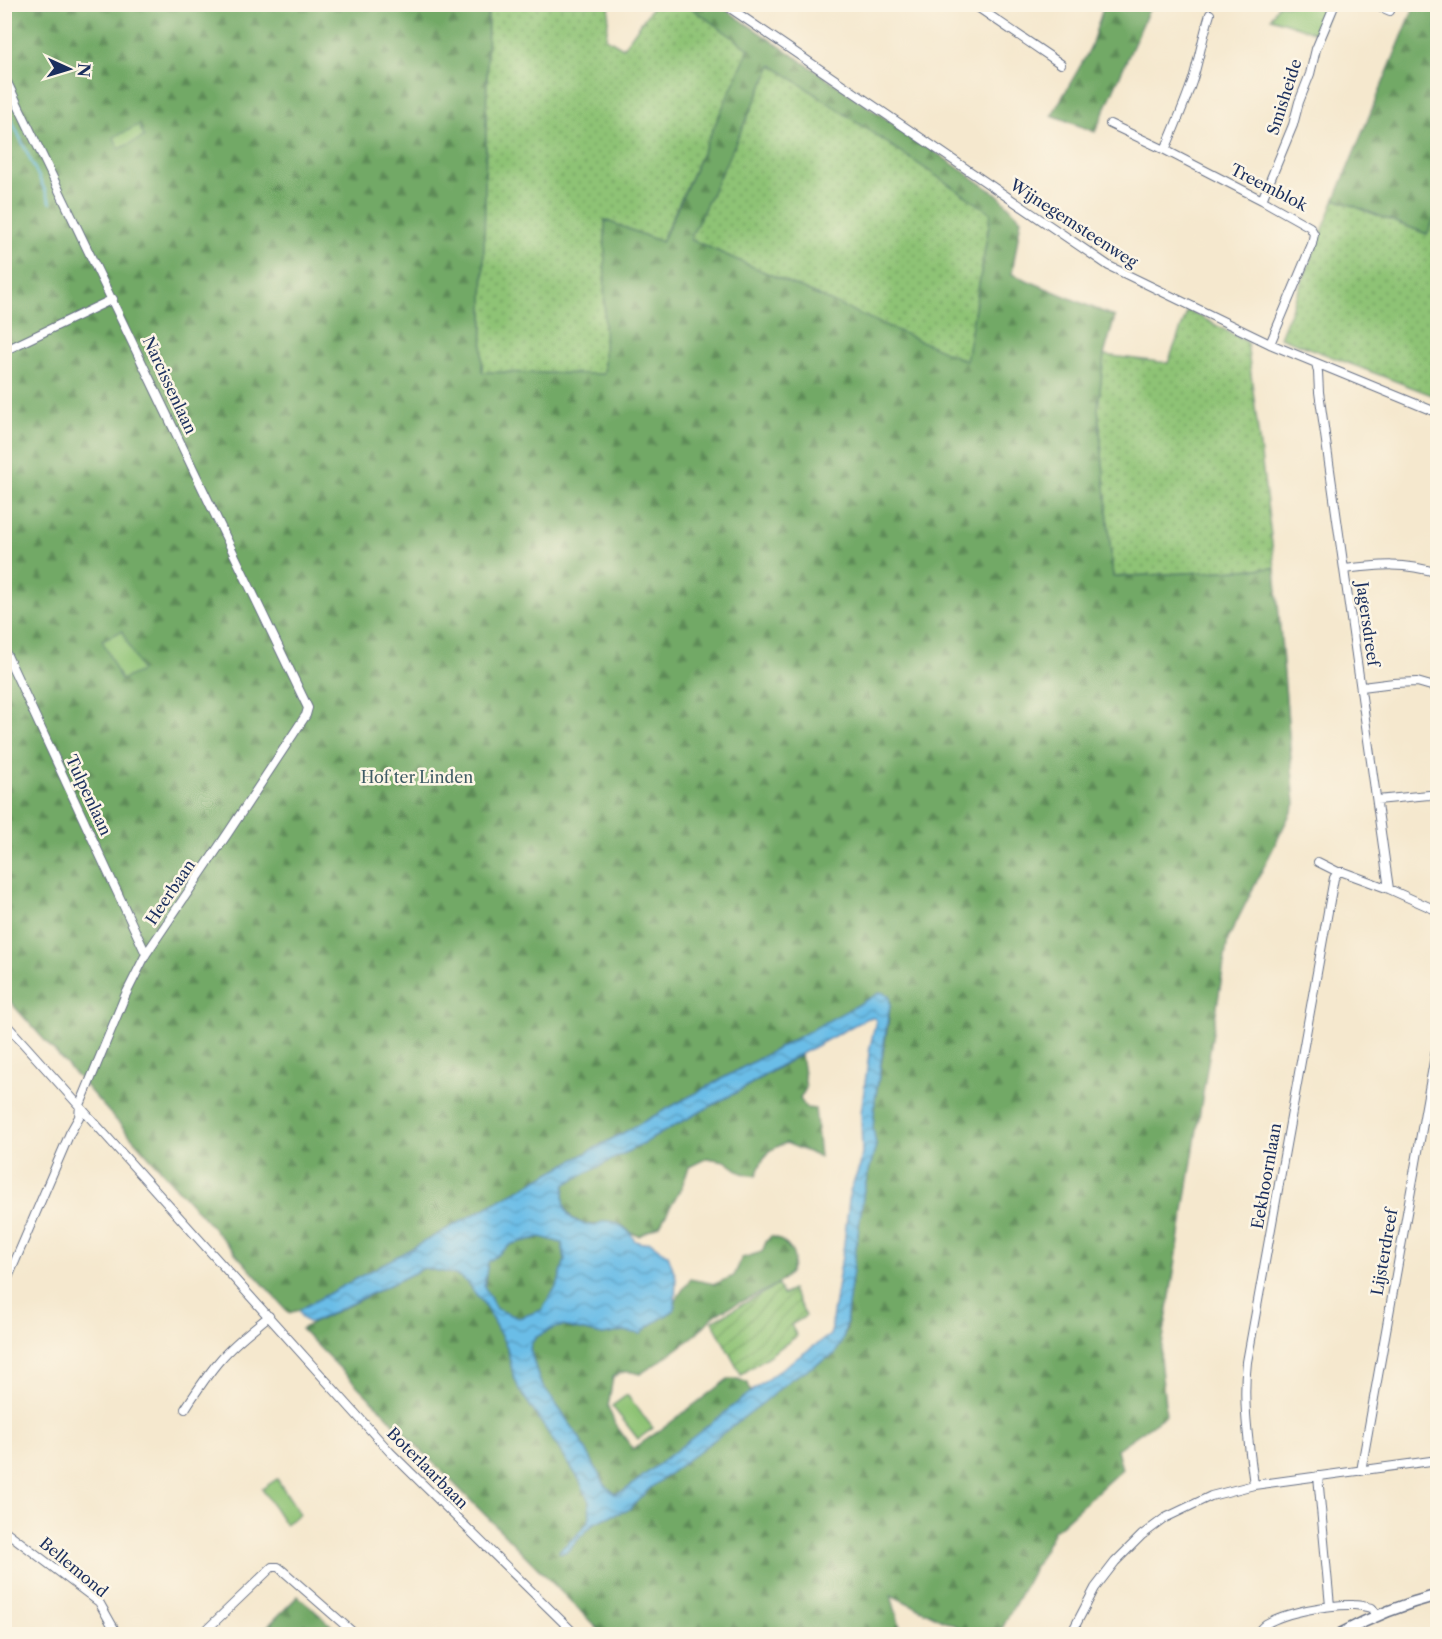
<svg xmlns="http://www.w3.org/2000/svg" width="1442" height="1639" font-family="'Libre Caslon Text',serif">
  <defs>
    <pattern id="grass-dots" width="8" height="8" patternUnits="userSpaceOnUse" patternTransform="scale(1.5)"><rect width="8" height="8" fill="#8ec375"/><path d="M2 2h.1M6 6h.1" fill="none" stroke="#739f63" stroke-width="1.8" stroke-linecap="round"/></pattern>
    <pattern id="forest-firs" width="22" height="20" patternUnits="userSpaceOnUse" patternTransform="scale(1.5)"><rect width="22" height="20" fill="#72a966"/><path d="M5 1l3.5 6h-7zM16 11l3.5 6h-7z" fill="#5d8a57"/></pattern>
    <pattern id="garden-furrows" width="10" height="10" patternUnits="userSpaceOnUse" patternTransform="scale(1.5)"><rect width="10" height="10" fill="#8ec375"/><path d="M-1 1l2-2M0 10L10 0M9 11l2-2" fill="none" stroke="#739f63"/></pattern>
    <pattern id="water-waves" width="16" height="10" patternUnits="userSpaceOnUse" patternTransform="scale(1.5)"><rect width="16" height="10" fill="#6bbde7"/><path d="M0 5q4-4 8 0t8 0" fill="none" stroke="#579abe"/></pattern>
  </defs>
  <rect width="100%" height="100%" fill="#fcf5e5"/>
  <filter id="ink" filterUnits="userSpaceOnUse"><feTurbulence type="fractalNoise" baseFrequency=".0167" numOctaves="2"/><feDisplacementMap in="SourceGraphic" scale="12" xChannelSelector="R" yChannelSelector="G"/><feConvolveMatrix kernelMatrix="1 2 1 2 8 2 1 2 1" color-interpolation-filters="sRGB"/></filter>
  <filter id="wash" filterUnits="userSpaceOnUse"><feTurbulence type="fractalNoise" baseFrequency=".008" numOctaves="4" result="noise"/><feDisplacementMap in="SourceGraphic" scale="24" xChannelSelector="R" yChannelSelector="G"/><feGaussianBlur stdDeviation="1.35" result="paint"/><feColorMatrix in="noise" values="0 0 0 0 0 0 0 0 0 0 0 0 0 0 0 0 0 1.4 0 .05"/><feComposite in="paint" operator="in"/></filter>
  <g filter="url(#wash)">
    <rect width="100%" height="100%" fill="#f5e8ce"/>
    <path fill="url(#grass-dots)" stroke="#54796a" stroke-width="1.5" d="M 488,5 L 610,5 L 606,38 L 623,48 L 654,5 L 687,5 L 750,49 L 661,242 L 605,220 L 605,374 L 482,372 Z
      M 772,65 L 991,213 L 966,362 L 690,239 Z
      M 1335,199 L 1427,234 L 1437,211 L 1437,397 L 1280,337 Z
      M 1188,310 L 1247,342 L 1275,568 L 1113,577 L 1098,408 L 1104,355 L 1168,363 Z"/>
    <path fill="url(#forest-firs)" stroke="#466c62" stroke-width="1.5" fill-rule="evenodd" d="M 4,5 L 488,5 L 482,372 L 604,374 L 605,220 L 662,242 L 749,49 L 687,5 L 719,5 L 998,195 L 1021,219 L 1012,274 L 1115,317 L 1104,355 L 1098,408 L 1113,577 L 1275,568 L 1295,804 L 1228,939 L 1160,1358 L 1166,1415 L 1117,1449 L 1122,1469 L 1054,1531 L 999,1634 L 965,1634 L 964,1630 L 891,1595 L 902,1634 L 603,1634 L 301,1329 L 424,1268 L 449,1273 L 461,1277 L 467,1283 L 484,1304 L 507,1347 L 513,1374 L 519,1389 L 579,1479 L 589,1501 L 590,1517 L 588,1522 L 576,1536 L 560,1550 L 559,1552 L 562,1553 L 567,1551 L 594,1523 L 612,1515 L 626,1511 L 649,1489 L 764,1402 L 792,1378 L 835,1354 L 847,1329 L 847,1313 L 864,1189 L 876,1145 L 873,1128 L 875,1100 L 888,1025 L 890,1005 L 889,996 L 835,1018 L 789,1042 L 299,1310 L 289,1313 L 5,996 ZM 772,65 L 991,213 L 966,361 L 690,239 Z
      M 1104,5 L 1151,5 L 1095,132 L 1052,115 L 1090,49 Z
      M 1415,5 L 1437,5 L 1438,211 L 1427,234 L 1335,199 Z
      M 801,1054 L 806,1088 L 800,1099 L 806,1108 L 815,1109 L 820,1157 L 786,1143 C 766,1150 763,1157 756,1176 L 742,1173 L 725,1161 L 707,1158 L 689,1167 L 682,1186 L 660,1225 L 639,1236 L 631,1233 L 623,1226 L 583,1224 L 572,1218 L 563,1206 L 565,1184 L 646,1142 L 670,1128 L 744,1088 Z
      M 771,1236 C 780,1239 787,1243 792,1252 C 796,1260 793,1271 786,1277 C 768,1294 732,1302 713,1317 C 707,1322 702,1329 696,1334 C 679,1349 659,1362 640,1374 C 630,1371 622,1370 613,1377 L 608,1407 L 615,1424 L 633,1449 L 666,1426 L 728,1379 L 738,1379 L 748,1383 L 751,1393 L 624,1491 L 615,1494 L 605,1485 L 579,1437 L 539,1380 L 530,1349 L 531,1344 L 536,1337 L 554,1328 L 563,1326 L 603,1335 L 624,1331 L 641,1334 L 649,1326 L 672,1311 L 679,1295 L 690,1279 L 715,1284 L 734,1276 L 742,1258 L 762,1252 L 766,1242 Z
      M 541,1237 L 562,1243 L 565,1259 L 558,1284 L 542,1310 L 519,1318 L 496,1309 L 484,1286 L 488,1262 L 512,1244 Z
      M 298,1596 L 341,1634 L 260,1634 Z"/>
    <path fill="#8ec375" stroke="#54796a" stroke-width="1.5" d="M 1278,5 L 1331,5 L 1319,34 L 1271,18 Z
      M 139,125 L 144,137 L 119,149 L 114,137 Z
      M 122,631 L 141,671 L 121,680 L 102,640 Z
      M 627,1395 L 653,1428 L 638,1439 L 612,1406 Z
      M 277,1479 L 300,1514 L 285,1524 L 262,1489 Z"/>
    <path fill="url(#garden-furrows)" stroke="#54796a" stroke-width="1.5" d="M 778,1285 L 783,1295 L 792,1290 L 806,1316 L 791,1325 L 797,1336 L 741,1375 L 712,1321 Z"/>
    <path fill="url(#water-waves)" stroke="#4376a2" stroke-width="1.5" fill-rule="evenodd" d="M 881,992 L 889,996 L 890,1005 L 875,1100 L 873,1128 L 876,1145 L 864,1189 L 847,1313 C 847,1328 844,1340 835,1354 L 792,1378 L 764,1402 L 649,1489 L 640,1498 L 632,1507 L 626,1511 L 612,1515 L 594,1523 L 567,1551 L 562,1553 L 559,1552 L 560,1550 L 576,1536 L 588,1522 L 590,1517 L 589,1501 L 579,1479 L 519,1389 L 513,1374 L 507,1347 L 484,1304 L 467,1283 L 461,1277 L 449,1273 L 424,1268 L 311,1323 C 304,1321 300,1317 299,1310 ZM 867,1018 L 874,1018 L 876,1020 L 870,1047 L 861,1113 L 862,1153 L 860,1166 L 850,1191 L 844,1244 L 832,1320 L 832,1329 L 830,1335 L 778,1371 L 624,1491 L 615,1494 L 605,1485 L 579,1437 L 539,1380 L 530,1349 L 531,1344 L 536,1337 L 554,1328 L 563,1326 L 603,1335 L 624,1331 L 641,1334 L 649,1326 L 673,1311 L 675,1305 L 676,1277 L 668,1255 L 650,1242 L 642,1243 L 635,1241 C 629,1229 609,1213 596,1226 C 567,1223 561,1212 565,1184 L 646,1142 L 670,1128 L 744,1088 L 779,1066 ZM 541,1237 L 562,1243 L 565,1259 L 558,1284 L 542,1310 L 519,1318 L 496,1309 L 484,1286 L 488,1262 L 512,1244 Z"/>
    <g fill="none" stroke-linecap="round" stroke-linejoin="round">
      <path stroke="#6bbde7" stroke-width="2" d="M 4,104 L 51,203"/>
    </g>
  </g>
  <g filter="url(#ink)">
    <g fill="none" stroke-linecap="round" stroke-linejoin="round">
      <g stroke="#677085" stroke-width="10">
        <path id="minor" d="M 724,4 L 1109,266 L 1270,344 L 1438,413
          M 973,4 L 1061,64
          M 1374,4 L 1390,11
          M 4,76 L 308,708 L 306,715 L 228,833 L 146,954 L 125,996 L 80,1105 L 79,1117 L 70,1133 L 4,1287
          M 1110,124 L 1165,150 L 1262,200 L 1310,227 L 1314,234 L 1312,244 L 1270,344
          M 1165,150 C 1175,126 1185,103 1193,79 C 1199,58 1203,36 1210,14
          M 1262,200 L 1293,125 L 1299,102 L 1310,74 L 1316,49 L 1335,4
          M 4,351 L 113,299
          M 1316,363 L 1318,372 L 1319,392 L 1389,889
          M 1345,569 C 1379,565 1404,562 1438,573
          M 4,649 L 146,954
          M 1362,687 L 1394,683 L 1417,682 L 1438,688
          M 1377,800 L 1429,795 L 1438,796
          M 1318,862 L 1338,872
          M 4,1022 L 390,1452 L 575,1634
          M 185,1409 C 196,1392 207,1375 220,1360 C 234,1343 252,1330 269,1316
          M 1361,1471 L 1438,1039
          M 1318,1476 L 1330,1606
          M 1254,1485 C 1249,1444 1242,1404 1247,1362 L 1334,878 L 1338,872 L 1343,872 L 1389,889 L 1438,911
          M 4,1530 L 99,1602 L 117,1634
          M 202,1634 L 272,1567 L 278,1567 L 282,1570 L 355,1634
          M 1071,1634 L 1095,1588 L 1115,1562 L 1142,1535 L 1165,1518 L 1211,1496 L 1254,1485 L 1438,1460
          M 1256,1634 C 1259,1631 1262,1627 1266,1624 C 1285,1612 1331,1604 1354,1605 C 1360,1605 1366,1607 1372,1608 L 1377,1615"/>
      </g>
      <g stroke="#677085" stroke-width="13">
        <path id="major" d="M 1340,1634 C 1371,1617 1403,1604 1438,1595"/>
      </g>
      <use href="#minor" stroke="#fff" stroke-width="8"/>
      <use href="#major" stroke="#fff" stroke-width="10"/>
    </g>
  </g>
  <g text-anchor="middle" stroke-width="5" stroke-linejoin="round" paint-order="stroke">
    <g font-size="16" fill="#1b2f5e" stroke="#fcf5e5">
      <text transform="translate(1284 97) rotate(-72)" y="6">Smisheide</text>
      <text transform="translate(1269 187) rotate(27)" y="6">Treemblok</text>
      <text transform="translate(1074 223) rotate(33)" y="6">Wijnegemsteenweg</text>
      <text transform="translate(170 385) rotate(65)" y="6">Narcissenlaan</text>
      <text transform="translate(1368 624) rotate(82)" y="6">Jagersdreef</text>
      <text transform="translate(89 795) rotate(65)" y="6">Tulpenlaan</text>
      <text transform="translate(170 892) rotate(-56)" y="6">Heerbaan</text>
      <text transform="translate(1266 1176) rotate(-80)" y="6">Eekhoornlaan</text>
      <text transform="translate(1384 1252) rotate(-80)" y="6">Lijsterdreef</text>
      <text transform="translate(428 1468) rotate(45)" y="6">Boterlaarbaan</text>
      <text transform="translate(74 1567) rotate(40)" y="6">Bellemond</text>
    </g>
    <g font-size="16" fill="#3e5b65" stroke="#fcf5e5">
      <text x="417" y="783">Hof ter Linden</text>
    </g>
  </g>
  <rect width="1442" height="1639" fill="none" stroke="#fcf5e5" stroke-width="24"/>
  <g transform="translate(69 69) rotate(94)" stroke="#fcf5e5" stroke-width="4.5" paint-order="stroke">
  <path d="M0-4.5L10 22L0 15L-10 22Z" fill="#1b2f5e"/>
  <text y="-9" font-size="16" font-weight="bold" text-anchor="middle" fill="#1b2f5e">N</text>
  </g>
</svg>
